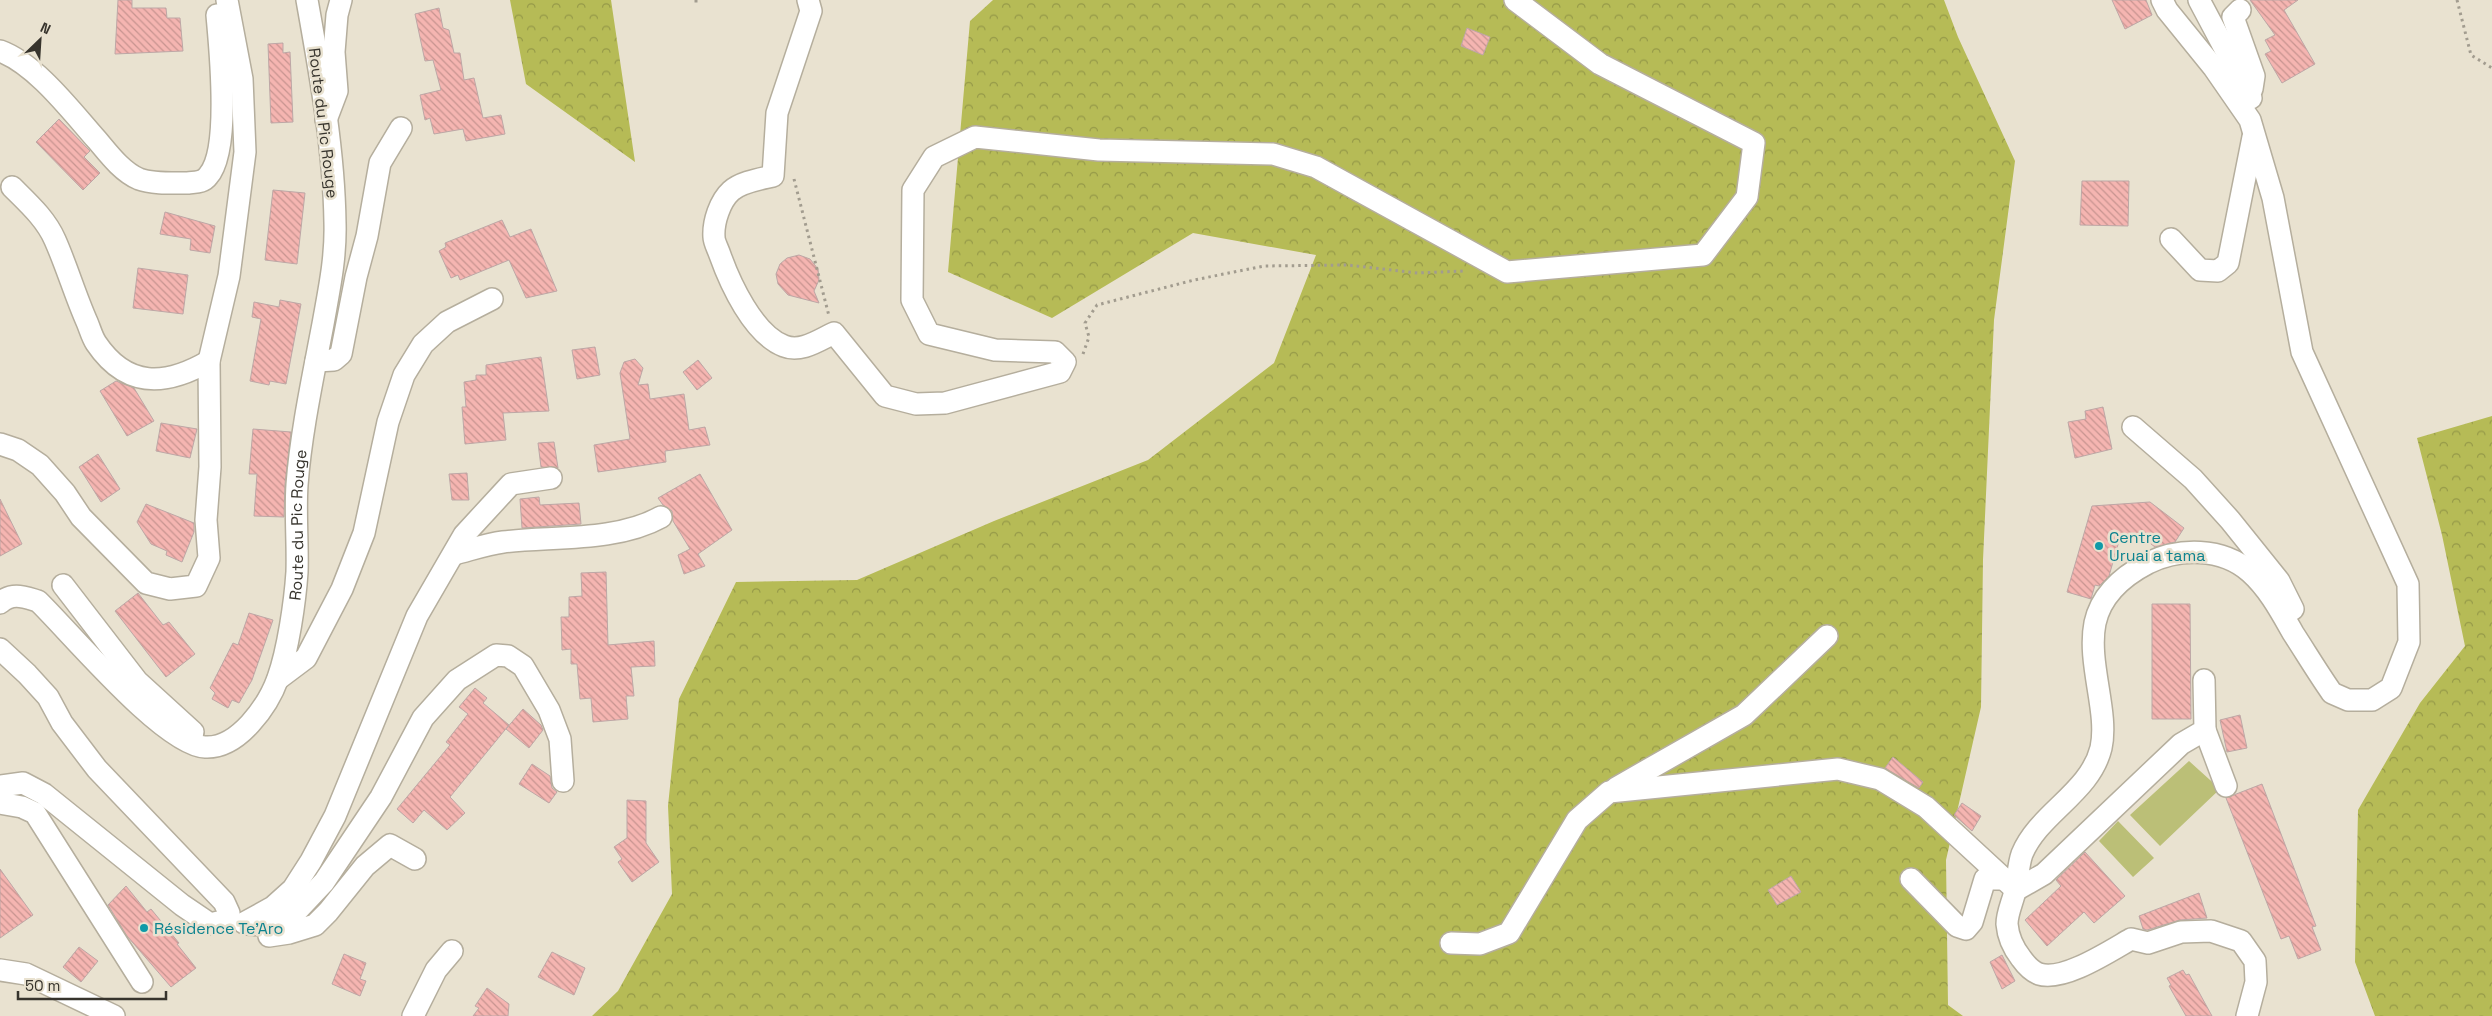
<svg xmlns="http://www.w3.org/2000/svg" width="2492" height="1016" font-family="'Space Grotesk',sans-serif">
  <defs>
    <pattern id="forest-crowns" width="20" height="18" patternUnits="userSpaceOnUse" patternTransform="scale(1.25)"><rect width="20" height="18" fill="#b6bb56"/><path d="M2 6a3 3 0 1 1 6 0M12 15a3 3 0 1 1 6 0" fill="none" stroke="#959948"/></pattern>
    <pattern id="building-back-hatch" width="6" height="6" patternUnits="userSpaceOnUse" patternTransform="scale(1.25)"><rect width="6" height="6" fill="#f5b5b1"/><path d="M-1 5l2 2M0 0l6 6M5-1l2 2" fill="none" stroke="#c79490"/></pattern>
  </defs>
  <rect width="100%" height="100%" fill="#e9e2d0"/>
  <path fill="url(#forest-crowns)" d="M 510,0 L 611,0 L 635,162 L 526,84 Z
    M 993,0 L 1944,0 L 1958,37 L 2015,161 L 1994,320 L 1983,560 L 1981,707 L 1946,860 L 1948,1005 L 1963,1016 L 592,1016 L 618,991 L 672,894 L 668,806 L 679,699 L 736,582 L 857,580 L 994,521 L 1148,460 L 1274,363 L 1316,255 L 1193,233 L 1052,318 L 948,272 L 970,21 Z
    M 2492,416 L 2492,1016 L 2375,1016 L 2355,962 L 2358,810 L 2420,703 L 2465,646 L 2442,535 L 2417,438 Z"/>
  <path fill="#bbbf77" d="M 2189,761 L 2220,789 L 2160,846 L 2130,815 Z
    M 2118,821 L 2154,858 L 2133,877 L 2099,841 Z"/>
  <path fill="url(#building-back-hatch)" stroke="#bda7a6" d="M 118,0 L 132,0 L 132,8 L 166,8 L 167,18 L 180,18 L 183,51 L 115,54 Z
    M 2112,0 L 2146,0 L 2152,15 L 2125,29 Z
    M 2250,0 L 2298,0 L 2284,10 L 2315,64 L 2282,83 L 2265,54 L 2271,51 L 2265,40 L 2275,35 Z
    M 439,8 L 443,28 L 449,30 L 454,53 L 460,53 L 464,80 L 474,78 L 483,118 L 501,115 L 505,134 L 466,141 L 463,129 L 434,134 L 430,118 L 425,120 L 420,95 L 441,90 L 433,60 L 425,61 L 415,14 Z
    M 1467,28 L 1490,37 L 1483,55 L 1461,46 Z
    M 283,43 L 283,53 L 290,52 L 293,122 L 271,123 L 268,44 Z
    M 59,119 L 90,151 L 84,157 L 100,173 L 83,190 L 36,142 Z
    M 2082,181 L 2129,181 L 2128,226 L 2080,225 Z
    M 273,190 L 305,193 L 297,264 L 265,260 Z
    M 165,212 L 215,226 L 210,253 L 190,250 L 191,239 L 160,234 Z
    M 502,220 L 510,237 L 531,229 L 557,291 L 526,298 L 509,260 L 460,280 L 458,275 L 451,278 L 439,251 L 446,247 L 445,243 Z
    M 799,255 L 810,259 L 818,269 L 819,280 L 814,291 L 819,303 L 788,295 L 778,284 L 776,274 L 780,264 L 787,258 Z
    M 138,268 L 188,275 L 183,314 L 133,308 Z
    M 280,300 L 301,304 L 286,384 L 270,381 L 269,385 L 250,381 L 261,319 L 252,317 L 254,302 L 279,307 Z
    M 595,347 L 600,375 L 577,379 L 572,350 Z
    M 541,357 L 549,411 L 503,413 L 506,440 L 465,444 L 462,407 L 466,407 L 464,382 L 476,380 L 476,375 L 486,375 L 486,365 Z
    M 635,359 L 643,368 L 638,385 L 648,384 L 650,399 L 684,394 L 689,430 L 705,427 L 710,445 L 665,451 L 666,462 L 598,472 L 594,445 L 630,439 L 620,373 L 624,362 Z
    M 698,360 L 712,378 L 697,390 L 683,372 Z
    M 116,381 L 134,388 L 154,421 L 127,436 L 100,391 Z
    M 2103,407 L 2112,449 L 2075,458 L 2068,422 L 2086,419 L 2085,411 Z
    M 161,423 L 197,429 L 190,458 L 156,451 Z
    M 253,429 L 291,432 L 285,484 L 284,517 L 254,516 L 257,474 L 249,474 Z
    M 554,442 L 558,468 L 541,467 L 538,443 Z
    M 98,454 L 120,489 L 101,502 L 79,467 Z
    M 467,473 L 469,500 L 452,500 L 449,474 Z
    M 700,474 L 732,530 L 698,554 L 705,566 L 684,574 L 678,555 L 690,549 L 673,521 L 672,511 L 663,505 L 658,498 Z
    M 539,497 L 540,505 L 579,503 L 581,524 L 522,528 L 520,499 Z
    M 0,499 L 22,544 L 0,556 Z
    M 2150,502 L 2184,528 L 2175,542 L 2155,547 L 2138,534 L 2121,534 L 2109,576 L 2099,586 L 2095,585 L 2091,599 L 2067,592 L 2092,506 Z
    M 146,504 L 194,523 L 194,532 L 182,562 L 166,555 L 167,551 L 151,544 L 137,522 Z
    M 606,572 L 608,645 L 654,641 L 655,666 L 631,667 L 634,696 L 626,696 L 628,719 L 593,722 L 591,698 L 580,699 L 577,664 L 571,664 L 571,649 L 562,650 L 561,617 L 569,617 L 569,597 L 582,596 L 581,573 Z
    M 138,593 L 163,625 L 169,622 L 195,654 L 166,677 L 115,611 Z
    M 2152,604 L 2190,604 L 2191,719 L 2152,719 Z
    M 249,613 L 273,620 L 252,680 L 239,703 L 232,700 L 228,708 L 212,699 L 215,693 L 210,688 L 233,643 L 238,645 Z
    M 475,688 L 487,698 L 483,703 L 509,725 L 450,797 L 465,813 L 447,830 L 424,810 L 413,823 L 397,809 L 450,745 L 446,742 L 468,714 L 459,707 Z
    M 523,709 L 541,725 L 543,730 L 529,748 L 506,729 Z
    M 2240,715 L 2247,748 L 2227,752 L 2220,720 Z
    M 1893,757 L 1923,782 L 1919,788 L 1885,768 Z
    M 532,764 L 550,776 L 552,788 L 557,792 L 549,803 L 519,784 Z
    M 2262,784 L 2316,926 L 2312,927 L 2321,950 L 2298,959 L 2289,936 L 2281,939 L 2226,798 Z
    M 627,800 L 646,801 L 646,843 L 659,862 L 632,882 L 618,862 L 622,859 L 614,847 L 627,838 Z
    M 1962,803 L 1981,816 L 1972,831 L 1954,815 Z
    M 2085,852 L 2125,896 L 2094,923 L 2084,912 L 2047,946 L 2025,920 L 2061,886 L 2056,880 Z
    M 0,869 L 33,915 L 0,938 Z
    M 1791,876 L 1801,892 L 1777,905 L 1768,890 Z
    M 126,886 L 147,912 L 151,909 L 179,943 L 177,944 L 196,968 L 171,987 L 127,936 L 108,905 Z
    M 2199,893 L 2207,918 L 2180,920 L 2147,930 L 2143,929 L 2139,916 Z
    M 79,947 L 98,961 L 81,982 L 63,967 Z
    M 552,952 L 585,968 L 574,995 L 538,977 Z
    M 344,954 L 366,963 L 360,979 L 366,981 L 360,996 L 332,984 Z
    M 2002,955 L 2015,981 L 2002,989 L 1990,962 Z
    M 2183,970 L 2186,975 L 2189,974 L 2212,1016 L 2186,1016 L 2169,986 L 2171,985 L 2167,978 Z
    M 487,988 L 509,1004 L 508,1016 L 473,1016 L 479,1008 L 475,1006 Z"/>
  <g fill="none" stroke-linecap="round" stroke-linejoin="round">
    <g stroke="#b5ae9d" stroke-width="24">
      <g id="minor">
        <path d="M 808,0 L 811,11 L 777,113 L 773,176 C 760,179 741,182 731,191 C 720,201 713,222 714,237 C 714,242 718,249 720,255 C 730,283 753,334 784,346 C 801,353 819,340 834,333 L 885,396 L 916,404 L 945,403 L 1060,372 L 1065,362 L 1055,352 L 995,350 L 929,334 L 912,300 L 913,190 L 934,157 L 975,137 L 1099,150 L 1273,154 L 1316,167 L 1507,272 L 1703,255 L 1747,197 L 1754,143 L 1600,64 L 1515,0"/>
        <path d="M 2162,0 L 2167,10 L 2214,68 L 2250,120 L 2273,198 L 2302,352 L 2408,584 L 2409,642 L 2391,688 L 2372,700 L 2348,700 L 2332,693 C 2318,673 2306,653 2293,633 C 2281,612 2269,589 2250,572 C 2222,547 2179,548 2148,563 C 2123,576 2101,595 2095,623 C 2087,663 2109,712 2101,748 C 2090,793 2039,813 2022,854 C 2018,865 2018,880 2015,891 C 2013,901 2007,913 2007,924 C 2008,936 2014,949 2021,958 C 2026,965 2031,971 2039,974 C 2063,982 2110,951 2131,939 L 2148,943 L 2181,932 L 2211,931 L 2241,941 L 2255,961 L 2256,982 L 2247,1016"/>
        <path d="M 2199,0 L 2251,98"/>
        <path d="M 2240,10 L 2233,17 L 2254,76 L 2252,89"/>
        <path d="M 0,51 C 36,64 72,112 97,140 C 108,153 122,172 139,179 C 152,184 173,183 188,183 C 195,182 203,183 208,176 C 231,151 220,49 217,15"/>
        <path d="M 326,120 L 337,91 L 334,52 L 337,15 L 341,0"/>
        <path d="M 12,187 C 28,203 46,219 55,240 C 67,267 75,295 87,322 C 90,329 92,337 96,343 C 127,389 166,386 209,361"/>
        <path d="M 2171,239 L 2200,270 L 2218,271 L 2228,263 L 2253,137"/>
        <path d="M 316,361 L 334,360 L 341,354 L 356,277 L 367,236 L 380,163 L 401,128"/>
        <path d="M 2133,427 L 2193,479 L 2230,520 L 2279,581 L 2293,609"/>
        <path d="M 0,444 L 18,450 L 40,465 L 65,493 L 81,517 L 146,583 L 170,589 L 196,586 L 209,558 L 206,520 L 210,467 L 209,361 L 229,276 L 245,152 L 242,79 L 227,0"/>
        <path d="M 454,554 C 470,550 487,544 503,542 C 552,536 616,542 661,517"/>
        <path d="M 63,585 L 137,681 L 193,732"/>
        <path id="s1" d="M 0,603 C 12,592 24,597 38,601 C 70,632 165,746 205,747 C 238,749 268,706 278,678 C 288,650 295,602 297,572 C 298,543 295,514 297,485 C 301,432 313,377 323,324 C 329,290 336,258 335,223 C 334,149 320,73 307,0"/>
        <path d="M 0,649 L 27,674 L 48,697 L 62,723 L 97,769 L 224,902 L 229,913 L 227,920 L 210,924 L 182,905 L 44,794 L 23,783 L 0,786"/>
        <path d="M 278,679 L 306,658 L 342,589 L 364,533 L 388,422 L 404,375 L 423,344 L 447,322 L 492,299"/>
        <path d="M 2205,730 L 2226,786"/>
        <path d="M 1616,788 L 1744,715 L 1827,636"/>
        <path d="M 0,803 L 22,807 L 35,813 L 142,982"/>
        <path d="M 1911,879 L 1957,926 L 1966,929 L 1972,922 L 1985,879 L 2004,879"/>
        <path d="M 244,923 L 273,907 L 293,889 L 311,861 L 335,816 L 417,616 L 464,535 L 511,484 L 551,478"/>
        <path d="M 247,924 L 262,925 L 292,916 L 324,882 L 381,797 L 423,718 L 457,680 L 496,655 L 508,656 L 523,666 L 549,710 L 560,739 L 563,781"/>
        <path d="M 269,936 L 289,933 L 315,925 L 328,912 L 365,866 L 390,845 L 415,859"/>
        <path d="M 1451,943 L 1480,944 L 1509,933 L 1577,820 L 1609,792 L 1838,769 L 1880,779 L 1926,807 L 2016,890 L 2044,874 L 2181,744 L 2205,730 L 2204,680"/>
        <path d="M 0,970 L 26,974 L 114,1016"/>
        <path d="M 413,1016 L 436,970 L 452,951"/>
      </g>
    </g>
    <path stroke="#a29c8f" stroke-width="3" stroke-dasharray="2.5 4" stroke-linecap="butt" d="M 696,0 L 696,4
      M 2457,0 L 2471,55 L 2492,68
      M 794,179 L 829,316
      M 1083,354 L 1089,337 L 1085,323 L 1097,305 L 1194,280 L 1264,266 L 1347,265 L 1418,273 L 1464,271"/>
    <use href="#minor" stroke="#fff" stroke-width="21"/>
  </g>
  <g fill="#0f9aa8" stroke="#e9e2d0" stroke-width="2">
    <circle cx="2099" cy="546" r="5"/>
    <circle cx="144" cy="928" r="5"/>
  </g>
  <g text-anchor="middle" stroke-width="5" stroke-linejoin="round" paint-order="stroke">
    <g font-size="16" fill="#37342d" stroke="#e9e2d0">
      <text transform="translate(324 123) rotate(83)" y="6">Route du Pic Rouge</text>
      <text dy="6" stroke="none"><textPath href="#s1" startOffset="526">Route du Pic Rouge</textPath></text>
    </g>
    <g font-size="16" fill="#0d838f" stroke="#e9e2d0" text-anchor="start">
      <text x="2109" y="543">Centre<tspan x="2109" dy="18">Uruai a tama</tspan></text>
      <text x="154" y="934">Résidence Te'Aro</text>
    </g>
  </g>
  <g transform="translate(40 40) rotate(25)" stroke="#e9e2d0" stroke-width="4" paint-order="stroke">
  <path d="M0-4L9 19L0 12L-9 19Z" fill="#37342d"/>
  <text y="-8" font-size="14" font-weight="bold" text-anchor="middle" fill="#37342d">N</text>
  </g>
  <path d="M18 991v8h148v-8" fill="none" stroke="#37342d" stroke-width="2.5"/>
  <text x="25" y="991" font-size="15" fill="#37342d" stroke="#e9e2d0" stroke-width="4" paint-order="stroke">50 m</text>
</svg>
